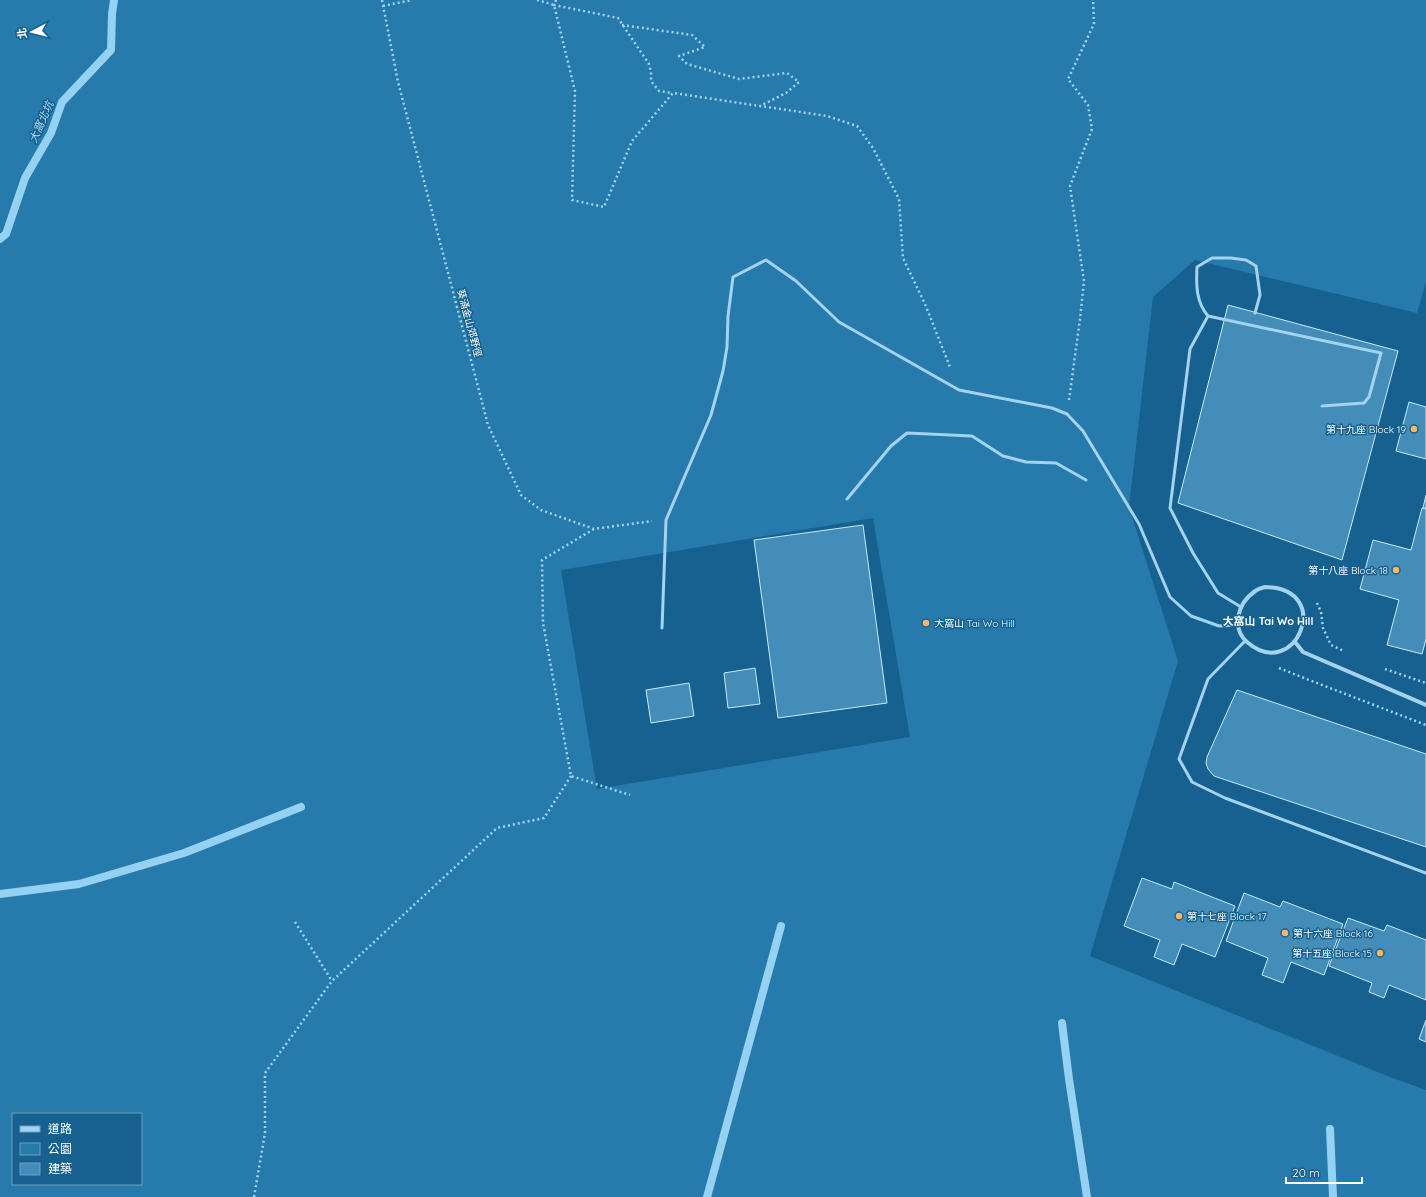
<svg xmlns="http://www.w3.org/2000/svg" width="1426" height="1197" font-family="Quicksand,'Noto Sans TC',sans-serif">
  <rect width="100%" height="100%" fill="#16618f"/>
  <path fill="#267aac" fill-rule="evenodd" d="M 0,0 L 1426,0 L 1426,282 L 1417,313 L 1195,260 L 1153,297 L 1129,507 L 1178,661 L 1090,956 L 1390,1077 L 1426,1090 L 1426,1197 L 0,1197 ZM 873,518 L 910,737 L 597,789 L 561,570 ZM 13,1114 L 141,1114 L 141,1184 L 13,1184 Z"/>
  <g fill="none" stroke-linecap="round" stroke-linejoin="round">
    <path stroke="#95d1f2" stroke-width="8" d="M 0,239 L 6,234 L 25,178 L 51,133 L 62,102 L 111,50 L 112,14 L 114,0
      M 0,894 L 79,884 L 184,853 L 301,807
      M 1062,1023 L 1069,1079 L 1087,1197
      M 1330,1129 L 1333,1197
      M 707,1197 L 781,926"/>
  </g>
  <path fill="#448db9" stroke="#c9e9fb" d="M 1228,305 L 1398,351 L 1342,560 L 1178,503 Z
    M 1409,402 L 1426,407 L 1426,459 L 1396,451 Z
    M 1426,495 L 1426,508 L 1423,508 Z
    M 1422,508 L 1426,509 L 1426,639 L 1422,654 L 1387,645 L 1399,600 L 1360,589 L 1373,540 L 1411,550 Z
    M 863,525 L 887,703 L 778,718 L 754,540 Z
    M 755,668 L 760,704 L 728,708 L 724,673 Z
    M 689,683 L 694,716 L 651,723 L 646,690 Z
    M 1237,690 L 1426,754 L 1426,847 L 1214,776 L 1208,769 L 1206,763 L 1207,757 Z
    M 1142,878 L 1172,889 L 1174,882 L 1235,906 L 1215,957 L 1182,944 L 1174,965 L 1154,957 L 1160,940 L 1124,926 Z
    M 1244,893 L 1280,907 L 1283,901 L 1343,924 L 1324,975 L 1291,962 L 1283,983 L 1262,975 L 1268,958 L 1226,941 Z
    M 1348,918 L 1384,931 L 1387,925 L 1426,940 L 1426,1000 L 1389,985 L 1384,998 L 1369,992 L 1372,983 L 1329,966 Z
    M 1426,1020 L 1426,1042 L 1419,1039 Z"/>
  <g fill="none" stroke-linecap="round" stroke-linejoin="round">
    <path stroke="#a3d3f0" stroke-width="2.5" stroke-dasharray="2 3" stroke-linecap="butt" d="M 382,0 L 398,82 L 488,425 L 521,495 L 541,510 L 594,529 L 652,521
      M 537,0 L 554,5 L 575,91 L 572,200 L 604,207 L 632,141 L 673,93 L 827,116 L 857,126 L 873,148 L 899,199 L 903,258 L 925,304 L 950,367
      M 556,0 L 554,5 L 618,18 L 649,64 L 651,72 L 651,81 L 659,91 L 672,93
      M 383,6 L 412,0
      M 622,25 L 692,35 L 705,47 L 679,56 L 687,64 L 739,79 L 787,73 L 799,82 L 786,93 L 760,106
      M 1069,400 L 1080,319 L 1084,281 L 1070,186 L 1092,129 L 1088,105 L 1068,79 L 1094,24 L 1093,0
      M 594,529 L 542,560 L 543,623 L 571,776 L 630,795
      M 1317,603 L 1321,612 L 1323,628 L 1331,645 L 1344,651
      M 1279,668 L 1304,678 L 1426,725
      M 1385,669 L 1426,683
      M 295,922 L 332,981
      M 254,1197 L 265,1133 L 265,1073 L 332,981 L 497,828 L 544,818 L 571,776"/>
    <path stroke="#a3d3f0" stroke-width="3" d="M 1208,316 C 1196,302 1196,285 1197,267 L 1212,258 L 1231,258 L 1246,260 L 1256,266 L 1260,295 L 1255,313
      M 847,499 L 891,446 L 907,433 L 972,436 L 1003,456 L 1026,462 L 1056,463 L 1086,480
      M 1241,607 L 1218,593 L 1193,553 L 1170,508 L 1190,349 L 1208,316 L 1381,353 L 1369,397 L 1364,403 L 1322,406
      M 662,628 L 666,520 L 711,415 L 723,371 L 727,347 L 728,316 L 733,277 L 766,260 L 796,281 L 839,322 L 959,390 L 1052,408 L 1067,414 L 1083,431 L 1139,524 L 1170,597 L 1191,616 L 1219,626 L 1237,625
      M 1245,641 L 1208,679 L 1179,759 L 1192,782 L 1225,798 L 1426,873"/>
    <path stroke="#a3d3f0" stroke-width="4" d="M 1265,587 C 1336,588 1295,684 1247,642 C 1231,628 1238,603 1254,592 C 1257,589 1261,588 1265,587 Z
      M 1295,642 L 1303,652 L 1426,705"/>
  </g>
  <g fill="#ffb662" stroke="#16618f" stroke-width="1.5">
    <circle cx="1414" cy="429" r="4"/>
    <circle cx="1396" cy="570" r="4"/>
    <circle cx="926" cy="623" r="4"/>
    <circle cx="1179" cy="916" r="4"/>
    <circle cx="1285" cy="933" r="4"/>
    <circle cx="1380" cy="953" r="4"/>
  </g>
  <g text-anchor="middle" stroke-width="3" stroke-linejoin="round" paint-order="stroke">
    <g font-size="10" fill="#fff" stroke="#16618f">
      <text transform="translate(470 323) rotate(75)" y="4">葵涌金山郊野徑</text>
    </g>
    <g font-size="10" fill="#fff" stroke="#16618f" text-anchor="end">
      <text x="1406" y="433">第十九座 Block 19</text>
      <text x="1388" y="574">第十八座 Block 18</text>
      <text x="934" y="627" text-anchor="start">大窩山 Tai Wo Hill</text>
      <text x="1187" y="920" text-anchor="start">第十七座 Block 17</text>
      <text x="1293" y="937" text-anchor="start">第十六座 Block 16</text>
      <text x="1372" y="957">第十五座 Block 15</text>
    </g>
    <g font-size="11" font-style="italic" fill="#afdcf7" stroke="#16618f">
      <text transform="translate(41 122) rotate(-66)" y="4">大窩北坑</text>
    </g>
    <g font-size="11" font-weight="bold" fill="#fff" stroke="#16618f">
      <text x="1268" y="625">大窩山 Tai Wo Hill</text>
    </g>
  </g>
  <rect x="12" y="1113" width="130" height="72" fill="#16618f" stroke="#73a0bc"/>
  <rect x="20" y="1126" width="20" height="6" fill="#a3d3f0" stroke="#73a0bc"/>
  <text x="48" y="1133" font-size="12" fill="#ffffff">道路</text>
  <rect x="20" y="1143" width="20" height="12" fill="#267aac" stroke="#73a0bc"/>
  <text x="48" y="1153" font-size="12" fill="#ffffff">公園</text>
  <rect x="20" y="1163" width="20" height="12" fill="#448db9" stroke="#73a0bc"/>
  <text x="48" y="1173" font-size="12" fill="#ffffff">建築</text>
  <g transform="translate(32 32) rotate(263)" stroke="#16618f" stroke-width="3" paint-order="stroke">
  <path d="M0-3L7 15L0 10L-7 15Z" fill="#ffffff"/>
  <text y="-6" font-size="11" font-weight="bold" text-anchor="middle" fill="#ffffff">北</text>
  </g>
  <path d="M1286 1177v6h76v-6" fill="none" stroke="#ffffff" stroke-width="2"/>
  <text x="1292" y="1177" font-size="12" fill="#ffffff" stroke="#16618f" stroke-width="3" paint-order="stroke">20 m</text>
</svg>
